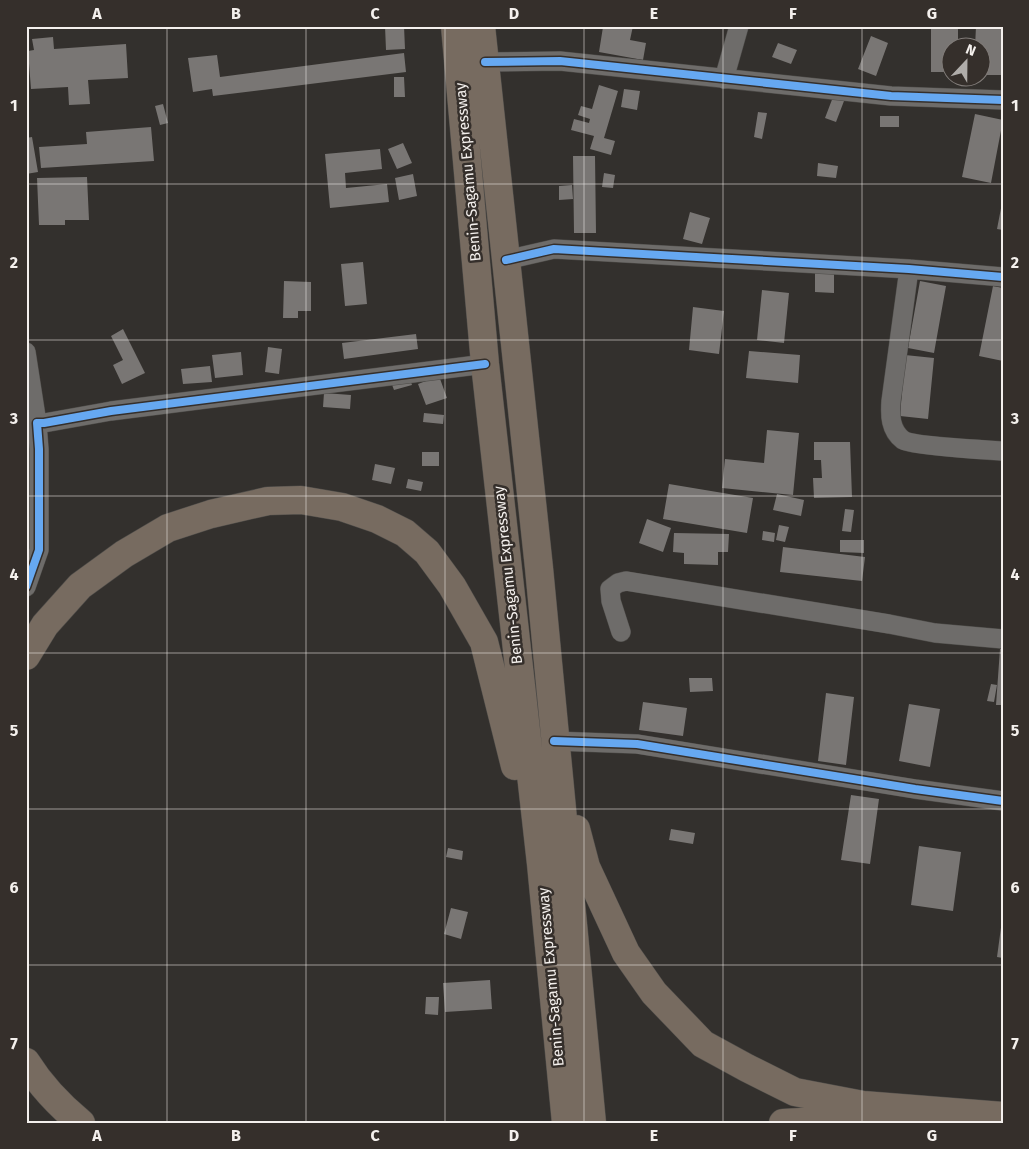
<svg xmlns="http://www.w3.org/2000/svg" width="1029" height="1149" font-family="'Fira Sans',sans-serif">
  <rect width="100%" height="100%" fill="#33302d"/>
  <path fill="#797674" d="M 385,26 L 404,26 L 405,49 L 386,50 Z
    M 613,26 L 633,26 L 630,40 L 646,43 L 643,60 L 599,52 L 603,27 L 612,29 Z
    M 931,26 L 958,26 L 958,48 L 952,48 L 952,72 L 931,72 Z
    M 976,26 L 1001,26 L 1001,75 L 982,75 L 982,48 L 975,48 Z
    M 871,36 L 888,43 L 876,76 L 858,69 Z
    M 53,37 L 54,49 L 126,44 L 128,78 L 88,80 L 90,104 L 69,105 L 68,87 L 31,89 L 28,51 L 34,50 L 32,39 Z
    M 778,43 L 797,50 L 791,64 L 772,57 Z
    M 404,53 L 406,72 L 213,96 L 212,89 L 193,92 L 188,58 L 217,55 L 220,77 Z
    M 394,77 L 404,77 L 405,97 L 394,97 Z
    M 599,85 L 618,91 L 604,138 L 615,141 L 611,155 L 590,149 L 594,136 L 571,130 L 574,119 L 589,123 L 590,119 L 578,115 L 581,106 L 592,109 Z
    M 624,89 L 640,91 L 637,110 L 621,107 Z
    M 833,97 L 844,101 L 836,122 L 825,118 Z
    M 163,104 L 168,123 L 160,125 L 155,106 Z
    M 758,112 L 767,113 L 762,139 L 754,137 Z
    M 975,114 L 1003,120 L 991,183 L 962,177 Z
    M 880,116 L 899,116 L 899,127 L 880,127 Z
    M 151,127 L 154,161 L 41,168 L 39,147 L 87,144 L 86,132 Z
    M 32,137 L 38,172 L 26,174 L 26,138 Z
    M 403,143 L 412,163 L 397,169 L 388,149 Z
    M 380,149 L 382,169 L 345,173 L 346,188 L 387,184 L 389,202 L 330,208 L 325,154 Z
    M 573,156 L 595,156 L 596,233 L 574,233 Z
    M 818,163 L 838,166 L 836,178 L 817,176 Z
    M 604,173 L 615,175 L 613,188 L 602,187 Z
    M 413,174 L 417,196 L 399,200 L 395,178 Z
    M 87,177 L 89,220 L 65,220 L 65,225 L 39,225 L 37,178 Z
    M 572,185 L 573,199 L 559,200 L 559,186 Z
    M 1002,203 L 1003,203 L 1003,230 L 997,229 Z
    M 690,212 L 710,218 L 702,244 L 683,239 Z
    M 363,262 L 367,304 L 345,306 L 341,264 Z
    M 815,273 L 834,273 L 834,293 L 815,292 Z
    M 284,281 L 311,282 L 311,311 L 298,311 L 298,318 L 283,318 Z
    M 920,281 L 946,286 L 934,353 L 908,348 Z
    M 993,286 L 1003,288 L 1003,361 L 979,356 Z
    M 762,290 L 789,293 L 784,343 L 757,340 Z
    M 693,307 L 724,311 L 719,354 L 689,350 Z
    M 123,329 L 145,373 L 122,384 L 113,365 L 123,360 L 111,336 Z
    M 416,334 L 418,349 L 344,359 L 342,343 Z
    M 268,347 L 282,349 L 279,374 L 265,372 Z
    M 749,351 L 800,355 L 798,383 L 746,378 Z
    M 241,352 L 243,375 L 215,378 L 212,355 Z
    M 905,355 L 934,358 L 928,419 L 900,416 Z
    M 210,366 L 212,382 L 183,384 L 181,369 Z
    M 409,376 L 412,385 L 394,390 L 391,382 Z
    M 439,376 L 447,398 L 426,405 L 418,384 Z
    M 324,393 L 351,395 L 350,409 L 323,407 Z
    M 424,413 L 444,415 L 443,424 L 423,422 Z
    M 767,430 L 799,433 L 793,495 L 722,488 L 725,459 L 764,463 Z
    M 814,442 L 850,442 L 852,497 L 814,498 L 813,478 L 822,478 L 821,460 L 814,460 Z
    M 422,452 L 439,452 L 439,466 L 422,466 Z
    M 375,464 L 395,468 L 391,484 L 372,480 Z
    M 408,479 L 423,482 L 421,491 L 406,488 Z
    M 669,484 L 753,498 L 747,533 L 663,519 Z
    M 777,494 L 804,500 L 801,516 L 773,510 Z
    M 845,509 L 854,510 L 851,532 L 842,531 Z
    M 647,519 L 671,528 L 663,552 L 639,543 Z
    M 779,525 L 789,527 L 785,542 L 776,540 Z
    M 763,531 L 775,533 L 774,542 L 762,540 Z
    M 674,533 L 729,534 L 728,552 L 718,552 L 718,565 L 684,564 L 684,553 L 673,552 Z
    M 840,540 L 864,540 L 864,553 L 840,552 Z
    M 783,547 L 865,557 L 862,581 L 780,572 Z
    M 1000,649 L 1003,649 L 1003,705 L 996,705 Z
    M 689,678 L 712,678 L 713,691 L 690,692 Z
    M 991,684 L 997,685 L 994,702 L 987,701 Z
    M 826,693 L 854,697 L 846,765 L 818,761 Z
    M 643,702 L 687,708 L 683,736 L 639,730 Z
    M 909,704 L 940,709 L 930,767 L 899,761 Z
    M 851,795 L 879,799 L 870,864 L 841,860 Z
    M 671,829 L 695,833 L 693,844 L 669,840 Z
    M 919,846 L 961,852 L 953,911 L 911,905 Z
    M 448,848 L 463,851 L 462,860 L 446,857 Z
    M 451,908 L 468,912 L 461,939 L 444,934 Z
    M 1002,920 L 1003,920 L 1003,958 L 997,957 Z
    M 490,980 L 492,1009 L 445,1012 L 443,983 Z
    M 426,997 L 439,997 L 438,1015 L 425,1014 Z"/>
  <g fill="none" stroke-linecap="round" stroke-linejoin="round">
    <g stroke="#4e4c49" stroke-width="20">
      <path id="street" d="M 485,62 L 560,61 L 891,96 L 1003,100
        M 724,79 L 739,26
        M 506,260 L 554,249 L 909,269 L 1003,277
        M 909,269 L 891,401 C 890,415 890,430 903,440 C 912,446 987,450 1003,451
        M 26,352 L 37,423 L 26,424
        M 26,587 L 39,550 L 39,449 L 37,423 L 44,423 L 111,411 L 485,364
        M 621,632 L 611,601 L 610,589 L 618,583 L 626,581 L 889,624 L 935,633 L 1003,639
        M 554,741 L 637,744 L 915,789 L 1003,801"/>
    </g>
    <g stroke="#4e4c49" stroke-width="29">
      <path id="highway" d="M 455,26 L 485,364 L 541,864 L 566,1123
        M 481,26 L 539,568 L 592,1123
        M 26,656 L 45,625 L 80,586 L 124,554 L 168,528 L 211,514 L 268,501 L 301,500 L 342,507 L 377,519 L 405,533 L 427,552 L 452,586 L 484,642 L 515,766
        M 576,829 L 586,867 L 626,953 L 654,993 L 703,1044 L 747,1068 L 795,1092 L 863,1105 L 1003,1116
        M 26,1062 C 41,1086 59,1105 81,1123
        M 783,1123 L 874,1118"/>
    </g>
    <use href="#street" stroke="#6e6c6a" stroke-width="19"/>
    <use href="#highway" stroke="#776b60" stroke-width="28"/>
    <g stroke="#352f2b" stroke-width="11">
      <path id="cycleway" d="M 485,62 L 560,61 L 891,96 L 1003,100
        M 506,260 L 554,249 L 909,269 L 1003,277
        M 26,587 L 39,550 L 39,449 L 37,423 L 44,423 L 111,411 L 485,364
        M 554,741 L 637,744 L 915,789 L 1003,801"/>
    </g>
    <use href="#cycleway" stroke="#66a8f1" stroke-width="8"/>
  </g>
  <path fill="none" stroke="#f4f0ed" stroke-width="1" stroke-opacity="0.55" d="M 167,26 L 167,1123M 306,26 L 306,1123M 445,26 L 445,1123M 584,26 L 584,1123M 723,26 L 723,1123M 862,26 L 862,1123M 26,184 L 1003,184M 26,340 L 1003,340M 26,496 L 1003,496M 26,653 L 1003,653M 26,809 L 1003,809M 26,965 L 1003,965"/>
  <g text-anchor="middle" stroke-width="5" stroke-linejoin="round" paint-order="stroke">
    <g font-size="15" fill="#f4f0ed" stroke="#352f2b">
      <text transform="translate(468 172) rotate(-95)" y="5">Benin-Sagamu Expressway</text>
      <text transform="translate(508 575) rotate(-96)" y="5">Benin-Sagamu Expressway</text>
      <text transform="translate(551 977) rotate(-95)" y="5">Benin-Sagamu Expressway</text>
    </g>
  </g>
  <rect width="1029" height="1149" fill="none" stroke="#352f2b" stroke-width="55"/>
  <g transform="translate(966 62) rotate(22)"><circle r="24" fill="#352f2b" stroke="#817c79"/>
  <path d="M0-4L9 19L0 12L-9 19Z" fill="#b0adaa"/>
  <text y="-8" font-size="14" font-weight="bold" text-anchor="middle" fill="#f4f0ed">N</text>
  </g>
  <rect x="28" y="28" width="974" height="1094" fill="none" stroke="#f4f0ed" stroke-width="2"/>
  <g font-size="16" text-anchor="middle" font-weight="bold" fill="#f4f0ed">
    <text x="97" y="19">A</text>
    <text x="236" y="19">B</text>
    <text x="375" y="19">C</text>
    <text x="514" y="19">D</text>
    <text x="654" y="19">E</text>
    <text x="793" y="19">F</text>
    <text x="932" y="19">G</text>
    <text x="14" y="111">1</text>
    <text x="1015" y="111">1</text>
    <text x="14" y="268">2</text>
    <text x="1015" y="268">2</text>
    <text x="14" y="424">3</text>
    <text x="1015" y="424">3</text>
    <text x="14" y="580">4</text>
    <text x="1015" y="580">4</text>
    <text x="14" y="736">5</text>
    <text x="1015" y="736">5</text>
    <text x="14" y="893">6</text>
    <text x="1015" y="893">6</text>
    <text x="14" y="1049">7</text>
    <text x="1015" y="1049">7</text>
    <text x="97" y="1141">A</text>
    <text x="236" y="1141">B</text>
    <text x="375" y="1141">C</text>
    <text x="514" y="1141">D</text>
    <text x="654" y="1141">E</text>
    <text x="793" y="1141">F</text>
    <text x="932" y="1141">G</text>
  </g>
</svg>
